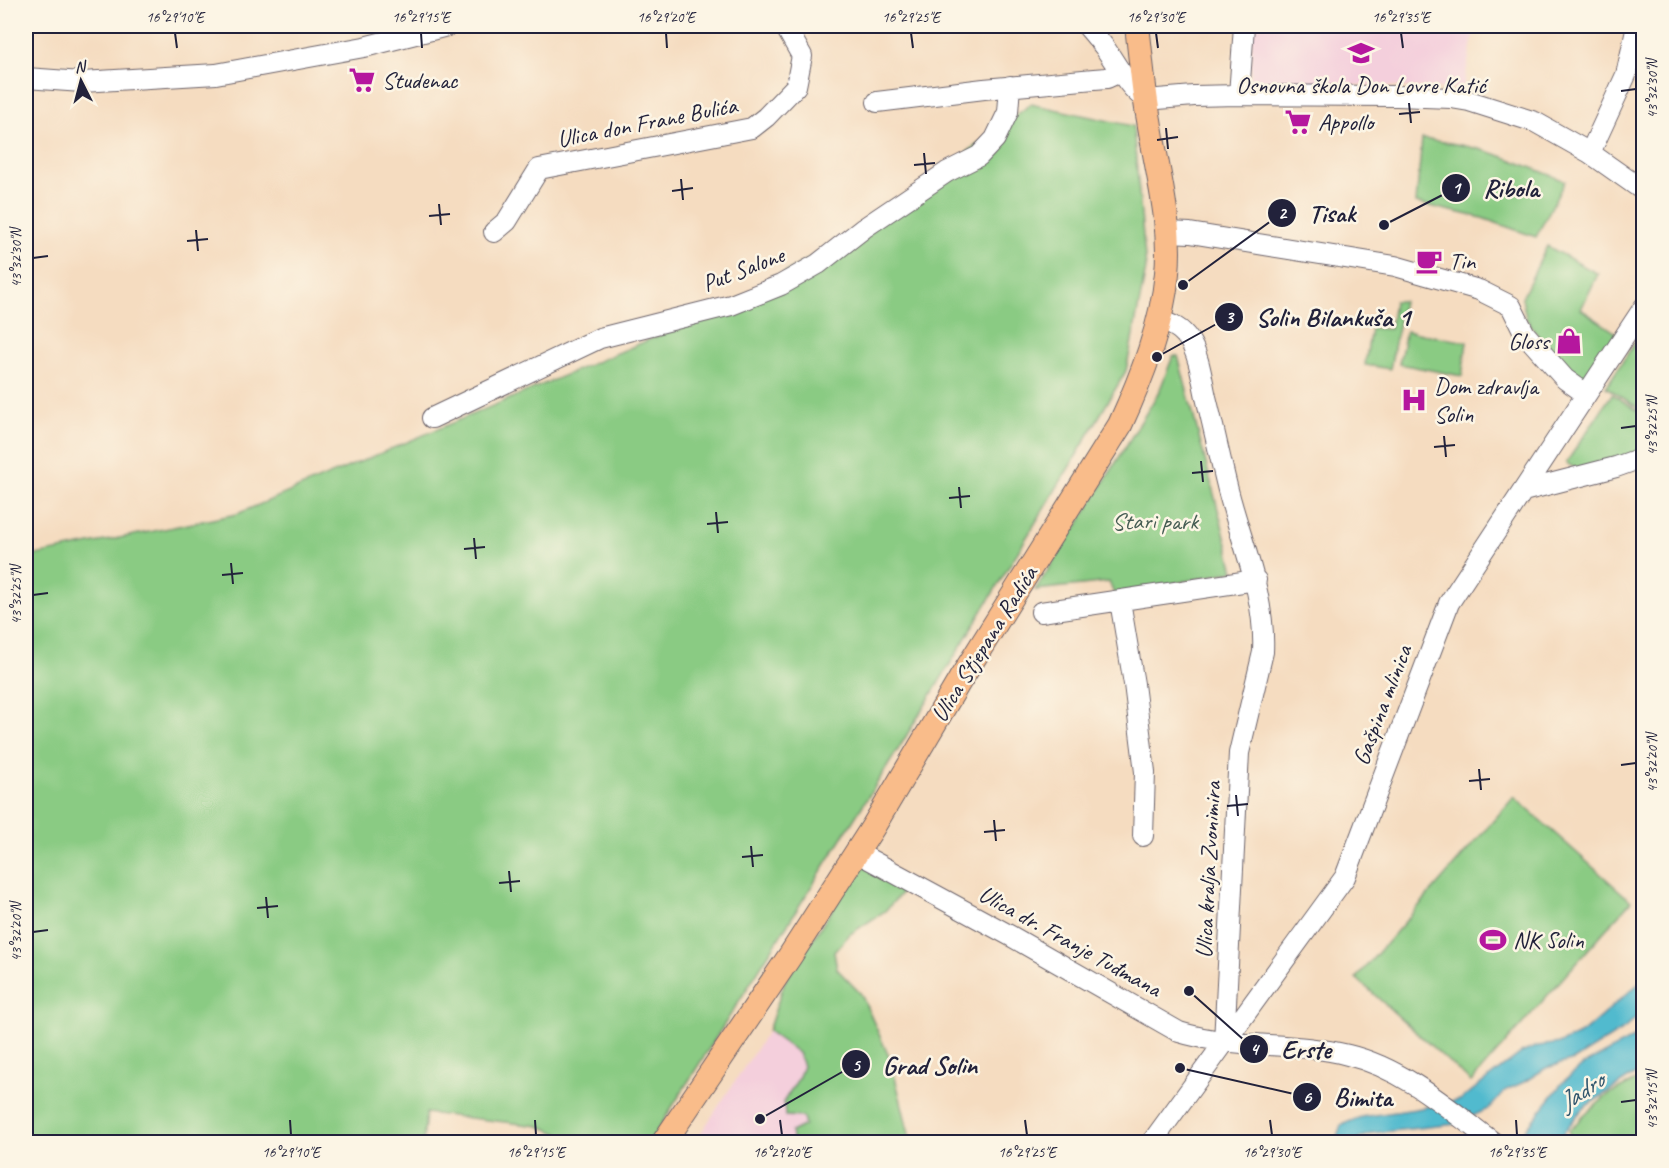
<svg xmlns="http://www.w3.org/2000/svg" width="1669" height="1168" font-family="Caveat,sans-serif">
  <rect width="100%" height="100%" fill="#fcf5e5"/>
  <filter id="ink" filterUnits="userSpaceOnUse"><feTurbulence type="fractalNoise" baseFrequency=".0167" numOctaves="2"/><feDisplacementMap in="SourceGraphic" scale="12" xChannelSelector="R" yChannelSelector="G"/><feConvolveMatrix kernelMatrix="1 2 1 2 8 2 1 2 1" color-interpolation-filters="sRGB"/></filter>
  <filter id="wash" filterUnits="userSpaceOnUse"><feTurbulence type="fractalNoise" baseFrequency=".008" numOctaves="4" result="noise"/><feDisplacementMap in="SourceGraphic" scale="24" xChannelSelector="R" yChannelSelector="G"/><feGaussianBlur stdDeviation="1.35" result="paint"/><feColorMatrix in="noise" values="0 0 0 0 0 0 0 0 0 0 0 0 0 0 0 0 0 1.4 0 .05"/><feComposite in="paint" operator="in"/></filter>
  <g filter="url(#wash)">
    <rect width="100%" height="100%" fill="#f5dcc0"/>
    <path fill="#f4cfdc" d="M 1252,26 L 1475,26 L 1463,89 L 1251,81 Z
      M 768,1031 L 798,1053 L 803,1067 L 798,1079 L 784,1101 L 788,1117 L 803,1117 L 805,1125 L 791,1132 L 793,1142 L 695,1142 Z"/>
    <path fill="#8acb83" stroke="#56765f" stroke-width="1.5" d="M 1031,104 L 1133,126 L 1146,269 L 1126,371 L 1079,451 L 899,748 L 650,1142 L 580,1142 L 539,1126 L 426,1113 L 423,1142 L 26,1142 L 26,557 L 237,514 L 731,305 L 892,209 Z
      M 1422,139 C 1450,142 1477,147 1504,157 C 1524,164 1544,173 1565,181 L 1536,237 L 1482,218 L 1416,203 Z
      M 1547,246 L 1598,274 L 1581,309 L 1619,335 L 1586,387 L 1541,340 L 1526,318 L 1522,298 Z
      M 1394,301 L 1403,301 L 1390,369 L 1365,365 L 1371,328 L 1390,329 Z
      M 1643,330 L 1643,411 L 1606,387 Z
      M 1406,331 L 1467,342 L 1462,376 L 1399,364 Z
      M 1173,356 L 1178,356 L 1234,571 L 1197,579 L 1114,594 L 1109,582 L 1035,590 L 1082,518 L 1159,392 Z
      M 1612,394 L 1643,414 L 1643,454 L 1580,471 L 1566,463 Z
      M 1514,797 L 1631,901 L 1471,1082 L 1356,978 Z
      M 863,863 L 907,887 L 885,911 L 850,934 L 834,952 L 837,969 L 861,994 L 891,1061 L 911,1142 L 793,1142 L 791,1132 L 805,1125 L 803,1117 L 785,1116 L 784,1101 L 798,1079 L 803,1066 L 798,1053 L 768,1031 L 785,981 Z
      M 1643,1077 L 1643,1142 L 1577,1142 L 1570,1138 L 1569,1130 L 1587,1113 L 1609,1094 Z"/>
    <path fill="#51bace" stroke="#3a6e84" stroke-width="1.5" d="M 1643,980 L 1643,1011 L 1625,1028 L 1574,1060 L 1546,1068 L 1524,1082 L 1506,1090 L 1490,1108 L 1456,1124 L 1373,1133 L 1360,1138 L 1356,1142 L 1335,1142 L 1341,1125 L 1361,1117 L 1416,1109 L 1460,1100 L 1521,1053 L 1538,1046 L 1561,1043 L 1583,1032 Z
      M 1643,1033 L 1643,1069 L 1583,1108 L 1556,1142 L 1516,1142 L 1563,1082 L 1583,1065 Z"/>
  </g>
  <g filter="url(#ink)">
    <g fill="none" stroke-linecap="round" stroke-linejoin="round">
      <g stroke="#6c636a" stroke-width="22">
        <path id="minor" d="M 1087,26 C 1093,33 1099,40 1105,48 C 1118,67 1127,86 1146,100 L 1194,96 L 1239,95 L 1397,96 L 1451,98 L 1469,101 L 1535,122 L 1590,153 L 1644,191
          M 26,78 L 82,82 L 216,74 L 364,47 L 447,26
          M 1239,95 L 1244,26
          M 877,102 L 984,89 L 1094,79 L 1107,78 L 1120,72
          M 1590,153 L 1626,75 L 1637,26
          M 494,232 L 507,221 L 539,169 L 752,128 L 766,117 L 796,86 L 802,56 L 785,26
          M 1168,232 L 1190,233 L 1395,266 L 1479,290 L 1511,306 L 1525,334 L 1565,379 L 1586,394
          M 1159,321 C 1172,324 1181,328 1189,340 C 1199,355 1202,379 1206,397 C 1213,425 1219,453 1226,482 C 1239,538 1266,593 1263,652 L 1239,753 L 1224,1042
          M 432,418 L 600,338 L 731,305 L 781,285 L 818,264 L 864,228 L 947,172 L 979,156 L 995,139 L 1008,112 L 1010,86
          M 1523,491 L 1616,467 L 1644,457
          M 1120,601 L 1134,684 L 1145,772 L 1143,836
          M 1041,612 L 1256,580
          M 856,852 L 1009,935 L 1179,1032 C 1234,1049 1293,1041 1348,1055 C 1403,1068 1449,1109 1493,1142
          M 1152,1142 L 1345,877 L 1449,603 L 1644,307"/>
      </g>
      <g stroke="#6c636a" stroke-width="26">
        <path id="major" d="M 664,1142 L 790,956 L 873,827 L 960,680 L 1120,425 C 1142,377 1162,326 1167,273 C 1172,221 1157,172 1149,120 C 1143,89 1141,57 1137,26"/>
      </g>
      <use href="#minor" stroke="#fff" stroke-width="20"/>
      <use href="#major" stroke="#f9bc8a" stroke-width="24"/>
    </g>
  </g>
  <path fill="none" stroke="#22223b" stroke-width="2" d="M 175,33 L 177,48M 421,33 L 422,48M 666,33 L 667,48M 911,33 L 913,48M 1156,33 L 1158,48M 1401,33 L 1403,48M 1621,91 L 1636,89M 1409,103 L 1411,123M 1399,114 L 1420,112M 1166,128 L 1168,149M 1157,140 L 1178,137M 924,153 L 926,174M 914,165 L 935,163M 681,179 L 683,200M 672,191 L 693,188M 439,204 L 441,225M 429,216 L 450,214M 196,230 L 198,251M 187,241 L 208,239M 33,258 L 48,256M 1621,428 L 1636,426M 1444,436 L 1446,457M 1434,447 L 1455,445M 1201,461 L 1203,482M 1192,473 L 1213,471M 959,487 L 961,508M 949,498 L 970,496M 716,512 L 718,533M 707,524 L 728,522M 474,538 L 476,559M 464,549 L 485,547M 231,563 L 233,584M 222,575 L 243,573M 33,595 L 48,593M 1621,765 L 1636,763M 1479,769 L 1481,790M 1469,781 L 1490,779M 1236,795 L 1238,816M 1227,806 L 1248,804M 994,820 L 996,841M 984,832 L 1005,830M 751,846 L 753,867M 742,857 L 763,855M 509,871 L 511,892M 499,883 L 520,881M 266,897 L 268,918M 257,908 L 278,906M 33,932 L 48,930M 1621,1102 L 1636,1100M 290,1120 L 291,1135M 535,1120 L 536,1135M 780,1120 L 782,1135M 1025,1120 L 1027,1135M 1270,1120 L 1272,1135M 1516,1120 L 1517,1135"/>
  <defs>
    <g id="school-bare" transform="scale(2.07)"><path d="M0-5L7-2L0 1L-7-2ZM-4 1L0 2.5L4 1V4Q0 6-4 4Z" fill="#b5179e" stroke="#fcf5e5" stroke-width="2.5" paint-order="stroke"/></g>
    <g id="supermarket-bare" transform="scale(2.07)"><path d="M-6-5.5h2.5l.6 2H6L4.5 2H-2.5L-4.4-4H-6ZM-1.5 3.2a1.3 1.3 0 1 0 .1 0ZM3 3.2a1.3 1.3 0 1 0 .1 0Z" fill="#b5179e" stroke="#fcf5e5" stroke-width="2.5" paint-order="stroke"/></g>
    <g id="cafe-bare" transform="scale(2.07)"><path d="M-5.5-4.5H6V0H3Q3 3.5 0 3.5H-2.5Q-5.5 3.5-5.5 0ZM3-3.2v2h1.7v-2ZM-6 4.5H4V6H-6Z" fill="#b5179e" stroke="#fcf5e5" stroke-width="2.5" paint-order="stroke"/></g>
    <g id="shop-bare" transform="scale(2.07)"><path d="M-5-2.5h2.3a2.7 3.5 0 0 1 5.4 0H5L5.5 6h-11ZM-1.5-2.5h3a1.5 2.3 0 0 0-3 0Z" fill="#b5179e" stroke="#fcf5e5" stroke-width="2.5" paint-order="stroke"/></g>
    <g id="hospital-bare" transform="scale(2.07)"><path d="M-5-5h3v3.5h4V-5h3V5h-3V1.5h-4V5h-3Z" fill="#b5179e" stroke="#fcf5e5" stroke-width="2.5" paint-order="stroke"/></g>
    <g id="stadium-bare" transform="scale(2.07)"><path d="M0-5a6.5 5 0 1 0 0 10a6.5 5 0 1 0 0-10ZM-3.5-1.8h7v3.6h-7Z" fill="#b5179e" stroke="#fcf5e5" stroke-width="2.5" paint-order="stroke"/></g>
  </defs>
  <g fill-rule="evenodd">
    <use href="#school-bare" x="1361" y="53"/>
    <use href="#supermarket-bare" x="362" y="80"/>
    <use href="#supermarket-bare" x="1298" y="122"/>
    <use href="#cafe-bare" x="1429" y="261"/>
    <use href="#shop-bare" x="1569" y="341"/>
    <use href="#hospital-bare" x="1414" y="400"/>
    <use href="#stadium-bare" x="1493" y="940"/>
  </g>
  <g text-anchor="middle" stroke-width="5" stroke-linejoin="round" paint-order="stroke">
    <g font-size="24" fill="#22223b" stroke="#fcf5e5" text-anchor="start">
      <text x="382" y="88">Studenac</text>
      <text x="1361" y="93" text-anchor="middle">Osnovna škola Don Lovre Katić</text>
      <text x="1318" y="130">Appollo</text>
      <text x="1449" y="269">Tin</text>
      <text x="1549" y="349" text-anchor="end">Gloss</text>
      <text x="1434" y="394">Dom zdravlja<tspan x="1434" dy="28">Solin</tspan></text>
      <text x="1513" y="948">NK Solin</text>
    </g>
    <g font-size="24" fill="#22223b" stroke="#fcf5e5">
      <text transform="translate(647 122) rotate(-11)" y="8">Ulica don Frane Bulića</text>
      <text transform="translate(743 269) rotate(-21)" y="8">Put Salone</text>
      <text transform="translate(984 644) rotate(-58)" y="8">Ulica Stjepana Radića</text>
      <text transform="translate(1382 705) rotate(-69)" y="8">Gašpina mlinica</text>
      <text transform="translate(1208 870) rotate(-87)" y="8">Ulica kralja Zvonimira</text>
      <text transform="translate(1070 941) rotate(29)" y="8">Ulica dr. Franje Tuđmana</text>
    </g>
    <g font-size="24" fill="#465d54" stroke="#fcf5e5">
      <text x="1155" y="529">Stari park</text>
    </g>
    <g font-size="26" font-style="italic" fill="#32576e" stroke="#fcf5e5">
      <text transform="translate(1581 1091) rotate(-34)" y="9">Jadro</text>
    </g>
  </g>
  <path fill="none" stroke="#22223b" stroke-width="2" d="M1384 225L1456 188M1183 285L1282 213M1157 357L1229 317M1189 991L1254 1049M760 1119L856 1064M1180 1068L1307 1097"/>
  <g fill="#22223b" stroke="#fcf5e5" stroke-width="2">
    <circle cx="1384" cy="225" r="6"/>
    <circle cx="1183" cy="285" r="6"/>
    <circle cx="1157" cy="357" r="6"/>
    <circle cx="1189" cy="991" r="6"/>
    <circle cx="760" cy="1119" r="6"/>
    <circle cx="1180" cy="1068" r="6"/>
    <circle cx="1456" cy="188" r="15"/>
    <circle cx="1282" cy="213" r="15"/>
    <circle cx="1229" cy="317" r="15"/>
    <circle cx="1254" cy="1049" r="15"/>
    <circle cx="856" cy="1064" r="15"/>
    <circle cx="1307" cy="1097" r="15"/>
  </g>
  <g font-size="18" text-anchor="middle" font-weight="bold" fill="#fff">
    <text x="1456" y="194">1</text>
    <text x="1282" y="219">2</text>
    <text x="1229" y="323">3</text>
    <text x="1254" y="1055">4</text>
    <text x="856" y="1071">5</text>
    <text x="1307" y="1103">6</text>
  </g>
  <g font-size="26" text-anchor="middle" font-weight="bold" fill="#22223b" stroke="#fcf5e5" stroke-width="5" stroke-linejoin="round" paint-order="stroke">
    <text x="1511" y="197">Ribola</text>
    <text x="1332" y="222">Tisak</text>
    <text x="1333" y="326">Solin Bilankuša 1</text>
    <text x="1306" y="1058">Erste</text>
    <text x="930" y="1074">Grad Solin</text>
    <text x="1363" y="1106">Bimita</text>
  </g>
  <rect width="1669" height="1168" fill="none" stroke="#fcf5e5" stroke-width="66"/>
  <g transform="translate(81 81) rotate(354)" stroke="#fcf5e5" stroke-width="4.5" paint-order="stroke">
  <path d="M0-4.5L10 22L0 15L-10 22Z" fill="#22223b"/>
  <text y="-9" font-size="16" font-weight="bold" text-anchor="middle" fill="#22223b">N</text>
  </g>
  <rect x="33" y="33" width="1603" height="1102" fill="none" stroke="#22223b" stroke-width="2"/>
  <g font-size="15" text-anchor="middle" fill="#22223b">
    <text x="175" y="22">16°29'10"E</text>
    <text x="421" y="22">16°29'15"E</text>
    <text x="666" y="22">16°29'20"E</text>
    <text x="911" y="22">16°29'25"E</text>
    <text x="1156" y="22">16°29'30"E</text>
    <text x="1401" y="22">16°29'35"E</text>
    <text transform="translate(1652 89) rotate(-90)" y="5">43°32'30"N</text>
    <text transform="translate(16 258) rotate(-90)" y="5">43°32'30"N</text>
    <text transform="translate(1652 426) rotate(-90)" y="5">43°32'25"N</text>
    <text transform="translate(16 595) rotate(-90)" y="5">43°32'25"N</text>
    <text transform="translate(1652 763) rotate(-90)" y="5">43°32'20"N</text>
    <text transform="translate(16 932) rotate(-90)" y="5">43°32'20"N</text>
    <text transform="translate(1652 1100) rotate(-90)" y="5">43°32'15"N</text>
    <text x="291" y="1157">16°29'10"E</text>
    <text x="536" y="1157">16°29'15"E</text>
    <text x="782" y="1157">16°29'20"E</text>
    <text x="1027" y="1157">16°29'25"E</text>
    <text x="1272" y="1157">16°29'30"E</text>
    <text x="1517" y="1157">16°29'35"E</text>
  </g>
</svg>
